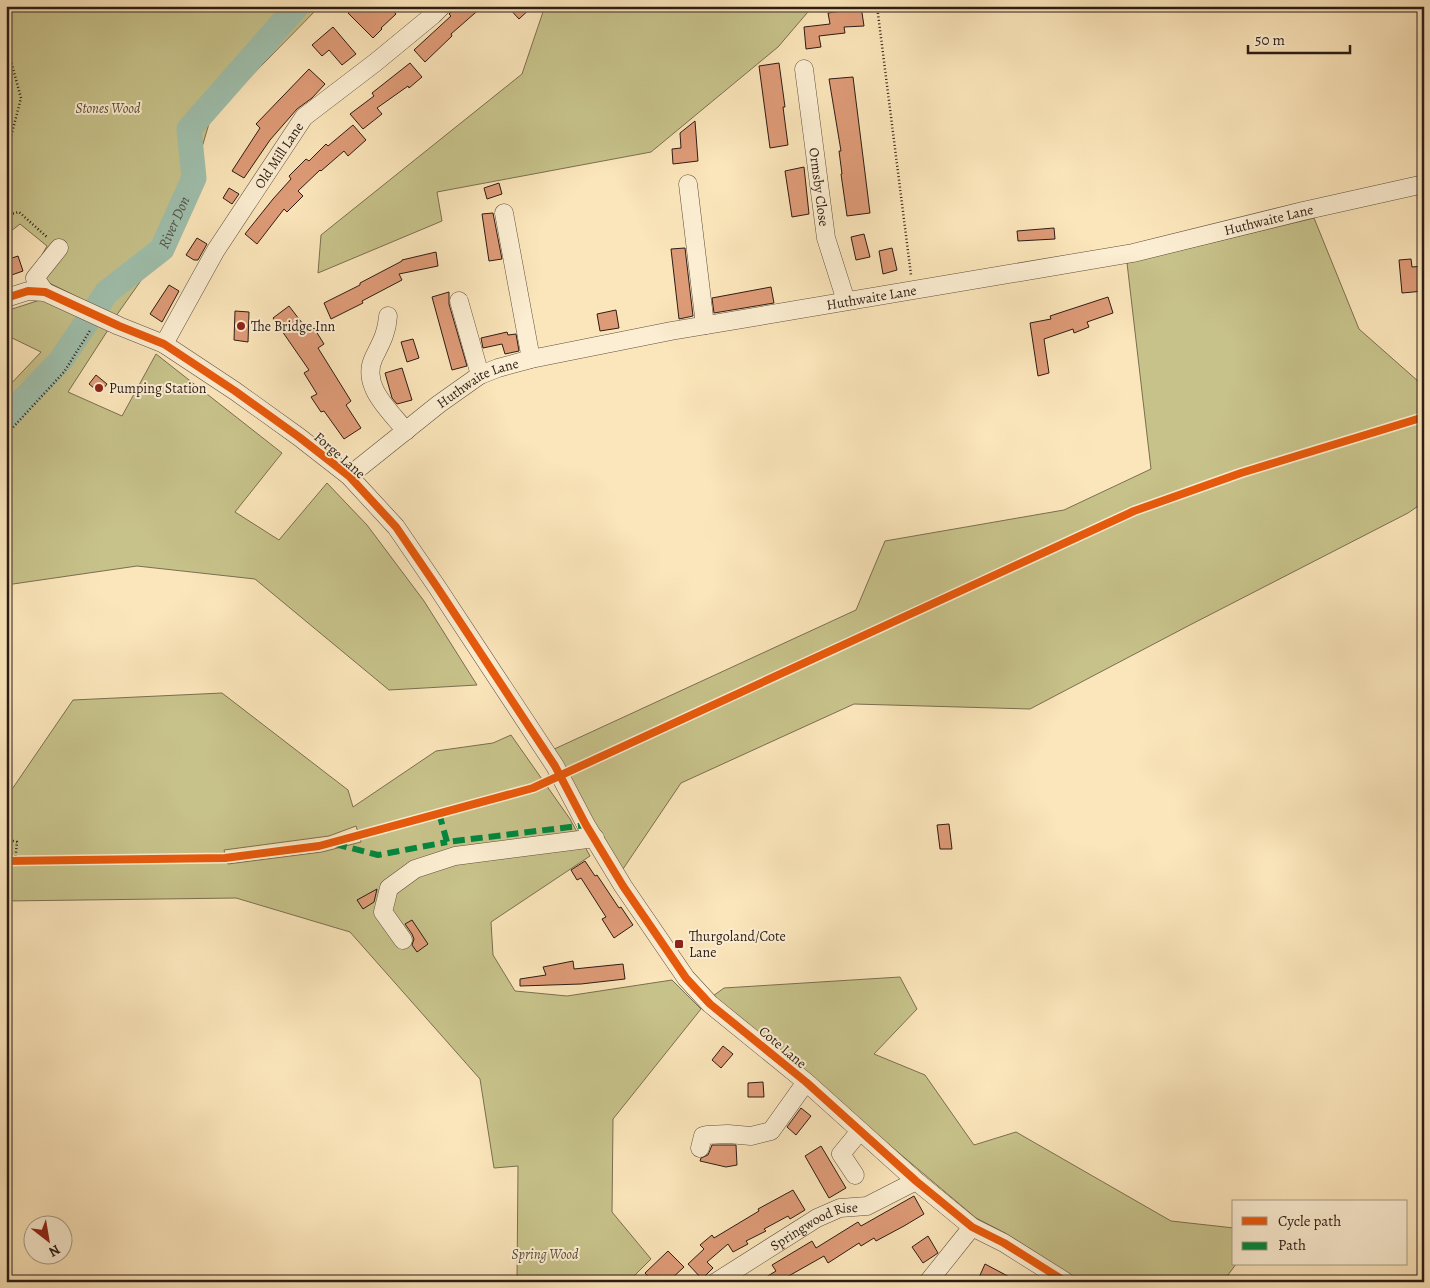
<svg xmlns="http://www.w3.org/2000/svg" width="1430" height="1288" font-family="Alegreya,serif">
  <rect width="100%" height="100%" fill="#fbe5ba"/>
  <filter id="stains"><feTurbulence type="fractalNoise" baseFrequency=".004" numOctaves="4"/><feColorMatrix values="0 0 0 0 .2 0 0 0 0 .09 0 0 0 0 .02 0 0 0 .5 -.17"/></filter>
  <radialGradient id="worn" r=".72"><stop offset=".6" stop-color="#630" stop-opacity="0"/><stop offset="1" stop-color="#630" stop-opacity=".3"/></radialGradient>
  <path fill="#c7c28a" stroke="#7a6f50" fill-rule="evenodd" d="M 6,6 L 320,6 L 211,117 L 178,228 L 116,316 L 31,274 L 47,246 L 20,224 L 6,235 Z
    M 545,6 L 813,6 L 778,47 L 651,152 L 437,192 L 442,221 L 318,273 L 321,235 L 522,74 Z
    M 1314,218 L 1359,329 L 1419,382 L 1424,381 L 1424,502 L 1408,513 L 1188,626 L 1030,709 L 854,704 L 681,783 L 623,869 L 550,751 L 856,610 L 885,541 L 1064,510 L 1151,469 L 1127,263 Z
    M 43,299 L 108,330 L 68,392 L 122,416 L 156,354 L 282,453 L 235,512 L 279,540 L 327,483 L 367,525 L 424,601 L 477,685 L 389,690 L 255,579 L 137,566 L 6,585 L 6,389 L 41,352 L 6,335 L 6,311 Z
    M 222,693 L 348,790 L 353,807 L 436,751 L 493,743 L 511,735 L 570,819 L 590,856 L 491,922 L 493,955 L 515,991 L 567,996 L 672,980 L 701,1009 L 613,1119 L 612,1212 L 651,1259 L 628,1282 L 517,1282 L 518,1166 L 494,1168 L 480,1079 L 350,932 L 236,898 L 6,901 L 6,798 L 73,700 ZM 356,826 L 361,842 L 322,852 L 228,864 L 224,850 L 329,836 Z
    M 900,977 L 917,1009 L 874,1054 L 925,1075 L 974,1145 L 1016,1132 L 1171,1221 L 1234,1228 L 1234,1264 L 1236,1264 L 1223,1282 L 1080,1282 L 1005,1233 L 976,1218 L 713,996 L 724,988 Z"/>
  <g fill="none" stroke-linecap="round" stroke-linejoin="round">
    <path stroke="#9fbfac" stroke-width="25" id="s1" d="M 6,418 L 61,360 L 107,292 L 162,249 L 194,178 L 189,129 L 297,6"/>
  </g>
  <path fill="#de9b77" stroke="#2d1c15" d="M 355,6 L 389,6 L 396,14 L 381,28 L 382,29 L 373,38 L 348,13 Z
    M 458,6 L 483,6 L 451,34 L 452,36 L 425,62 L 414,50 L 451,16 L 449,14 Z
    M 507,6 L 533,6 L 519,19 Z
    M 848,6 L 861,6 L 864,26 L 844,27 L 845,33 L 819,36 L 821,47 L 806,49 L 804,27 L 830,24 L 828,13 L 848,10 Z
    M 333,27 L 356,54 L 342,65 L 329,50 L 322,56 L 312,45 Z
    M 410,63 L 422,77 L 409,88 L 408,86 L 377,108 L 382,114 L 363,129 L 350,114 L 374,96 L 372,93 Z
    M 779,63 L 785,107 L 783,107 L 788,145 L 770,148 L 759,66 Z
    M 309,69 L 325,84 L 312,98 L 297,109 L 270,140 L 244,178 L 232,171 L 260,128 L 256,124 Z
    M 853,77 L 870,213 L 847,216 L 841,174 L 842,174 L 839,151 L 841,151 L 829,79 Z
    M 695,121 L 698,161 L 673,164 L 672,149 L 681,148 L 680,133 Z
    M 353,125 L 366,140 L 348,156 L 344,151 L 321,171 L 320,170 L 298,191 L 303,196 L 287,212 L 284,209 L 257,244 L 245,234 L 273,199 L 291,179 L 289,176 L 306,159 L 309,161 L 326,144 L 328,146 Z
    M 804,167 L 809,214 L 792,217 L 785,171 Z
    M 499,183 L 502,194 L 487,199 L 484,188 Z
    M 229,188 L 239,194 L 232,204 L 223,198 Z
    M 493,213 L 502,259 L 489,261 L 482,214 Z
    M 1054,228 L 1055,239 L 1018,241 L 1017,231 Z
    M 864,234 L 870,257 L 856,260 L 851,237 Z
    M 197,238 L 207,244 L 198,260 L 194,260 L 186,255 Z
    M 685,248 L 693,316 L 679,319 L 671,249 Z
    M 892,248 L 897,270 L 883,274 L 879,251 Z
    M 436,252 L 438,266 L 399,274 L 402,280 L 362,301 L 363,303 L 331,319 L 324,303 L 360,285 L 360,283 L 402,261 L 402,260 Z
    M 18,256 L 23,271 L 6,277 L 6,260 Z
    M 1411,259 L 1412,267 L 1424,266 L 1424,291 L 1402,293 L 1399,260 Z
    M 169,285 L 179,291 L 162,322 L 150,314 Z
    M 771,287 L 774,303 L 714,313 L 712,298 Z
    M 449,292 L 449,304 L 467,366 L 452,370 L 432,297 Z
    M 1108,297 L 1113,313 L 1087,322 L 1089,327 L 1074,333 L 1073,329 L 1044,339 L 1049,373 L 1038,376 L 1030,323 L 1051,319 L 1050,316 Z
    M 289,306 L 309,332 L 314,328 L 324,344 L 318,348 L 351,401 L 346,405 L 361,428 L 344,439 L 324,411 L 321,412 L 311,397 L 317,394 L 304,373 L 309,370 L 273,318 Z
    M 616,310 L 619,328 L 600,331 L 597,314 Z
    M 235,311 L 249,312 L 248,342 L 234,340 Z
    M 507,332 L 508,335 L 516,334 L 519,351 L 505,354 L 502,344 L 483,348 L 481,338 Z
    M 413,339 L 419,358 L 407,362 L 401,342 Z
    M 402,368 L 412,400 L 397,404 L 392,398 L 385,373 Z
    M 96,375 L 107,384 L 100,393 L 89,384 Z
    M 949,824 L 952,849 L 940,849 L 937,825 Z
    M 585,861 L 595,876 L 597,875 L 619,908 L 621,907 L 633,925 L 614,938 L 602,919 L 606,917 L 581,878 L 577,880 L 571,870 Z
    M 377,889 L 374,902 L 363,909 L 357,900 Z
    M 412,920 L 428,944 L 417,952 L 412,945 L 414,939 L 412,934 L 405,924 Z
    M 573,961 L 574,969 L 623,964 L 625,979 L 581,984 L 520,986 L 520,979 L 546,975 L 543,967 Z
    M 723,1046 L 733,1054 L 721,1068 L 712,1060 Z
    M 763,1082 L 764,1097 L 748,1097 L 748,1083 Z
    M 801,1108 L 811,1116 L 796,1135 L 787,1127 Z
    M 712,1145 L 736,1145 L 737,1165 L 726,1167 L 700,1161 L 701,1158 L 708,1155 Z
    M 821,1146 L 846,1188 L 829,1198 L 805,1156 Z
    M 793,1190 L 805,1210 L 790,1219 L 788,1216 L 764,1229 L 766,1231 L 746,1241 L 748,1244 L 733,1252 L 728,1244 L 707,1262 L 713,1268 L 702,1279 L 688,1264 L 704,1249 L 700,1245 L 712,1235 L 714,1238 L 759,1211 L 758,1209 Z
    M 914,1196 L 924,1214 L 904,1226 L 876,1241 L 874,1238 L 861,1246 L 859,1243 L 828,1263 L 824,1256 L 778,1282 L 758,1282 L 776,1271 L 772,1265 L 812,1241 L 816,1248 L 858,1222 L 861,1226 Z
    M 928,1236 L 938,1253 L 923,1263 L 912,1247 Z
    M 668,1251 L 684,1267 L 668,1282 L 653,1282 L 645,1273 Z
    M 985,1264 L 1019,1282 L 977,1282 Z"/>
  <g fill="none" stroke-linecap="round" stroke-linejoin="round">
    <g stroke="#604e3e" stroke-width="19">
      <g id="minor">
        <path id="s2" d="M 804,69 L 826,238 L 846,301"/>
        <path d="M 688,184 L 705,325"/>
        <path d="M 504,213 L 531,359"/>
        <path d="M 45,292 L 35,278 L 59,248"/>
        <path d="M 6,298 L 28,291 L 45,292 L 119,326 L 164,344 L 235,391 L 299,437 L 349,476 L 396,527 L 437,587 L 555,766 L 586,825 L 623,886 L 686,978 L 710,1004 L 806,1082 L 916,1181 L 972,1227 L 1004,1243 L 1066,1282"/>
        <path d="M 459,301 L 480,375"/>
        <path d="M 388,316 C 387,333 381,343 374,357 C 360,385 389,410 406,431"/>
        <path id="s3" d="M 164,344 L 216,250 L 304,117 L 376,62 L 433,15 L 442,6"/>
        <path id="s4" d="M 349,476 L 439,404 L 480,375 L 498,368 L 531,359 L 671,331 L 1133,253 L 1303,211 L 1424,184"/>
        <path d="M 403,940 L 383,912 L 389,888 L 415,869 L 455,856 L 595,838"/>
        <path d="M 700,1148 L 703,1136 L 707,1135 L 728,1134 L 751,1136 L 771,1131 L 806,1082"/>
        <path d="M 855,1175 L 841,1154 L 860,1131"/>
        <path id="s5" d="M 716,1282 L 817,1218 L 840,1208 L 867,1206 L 916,1181"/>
        <path d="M 928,1282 L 972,1227"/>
      </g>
    </g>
    <path stroke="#2d1c15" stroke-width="2.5" stroke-dasharray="1 2.5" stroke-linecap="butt" d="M 877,6 L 911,275
      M 6,43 L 21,98 L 6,156
      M 6,215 L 19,212 L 48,238
      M 6,435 L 64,372 L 91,329
      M 6,839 L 17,842 L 15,862"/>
    <use href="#minor" stroke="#fceed2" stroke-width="18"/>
    <path stroke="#00873e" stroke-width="6" stroke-dasharray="12 6" stroke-linecap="butt" d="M 439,813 L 447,842 L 586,825
      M 335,844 L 378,855 L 447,842"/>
    <g stroke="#fceed2" stroke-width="11">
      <path id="cycleway" d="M 6,298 L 28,291 L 45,292 L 119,326 L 164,344 L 235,391 L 299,437 L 349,476 L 396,527 L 437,587 L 555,766 L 586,825 L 623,886 L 686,978 L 710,1004 L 806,1082 L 916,1181 L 972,1227 L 1004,1243 L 1066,1282
        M 6,861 L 225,858 L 319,846 L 533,788 L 1134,511 L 1241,473 L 1424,417"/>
    </g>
    <use href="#cycleway" stroke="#e8590c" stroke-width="8"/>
  </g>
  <g fill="#8f2418" stroke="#fceed2" stroke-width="2">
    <circle cx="241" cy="326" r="5"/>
    <circle cx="99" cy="388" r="5"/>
    <rect x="674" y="939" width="10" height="10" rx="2.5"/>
  </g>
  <g text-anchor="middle" stroke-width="4" stroke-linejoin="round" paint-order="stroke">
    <g font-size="14" font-style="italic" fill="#5b4e38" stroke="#fceed2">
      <text x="108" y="113">Stones Wood</text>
      <text x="545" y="1259">Spring Wood</text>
    </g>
    <g font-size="14" fill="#2d1c15" stroke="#fceed2">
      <text dy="5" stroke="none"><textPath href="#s3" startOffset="221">Old Mill Lane</textPath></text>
      <text dy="5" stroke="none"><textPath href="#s2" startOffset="119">Ormsby Close</textPath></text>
      <text dy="5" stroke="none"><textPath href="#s4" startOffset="970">Huthwaite Lane</textPath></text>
      <text dy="5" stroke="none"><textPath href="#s4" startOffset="565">Huthwaite Lane</textPath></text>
      <text dy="5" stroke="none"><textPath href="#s4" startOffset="160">Huthwaite Lane</textPath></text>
      <text transform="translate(340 455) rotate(41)" y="5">Forge Lane</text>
      <text transform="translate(783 1047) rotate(40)" y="5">Cote Lane</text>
      <text dy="5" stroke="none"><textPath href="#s5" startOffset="114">Springwood Rise</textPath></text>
    </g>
    <g font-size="14" fill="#2d1c15" stroke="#fceed2" text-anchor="start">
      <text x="251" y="331">The Bridge Inn</text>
      <text x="109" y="393">Pumping Station</text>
      <text x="689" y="941">Thurgoland/Cote<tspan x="689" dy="16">Lane</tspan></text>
    </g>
    <g font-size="15" font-style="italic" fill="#55554a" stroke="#fceed2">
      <text dy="5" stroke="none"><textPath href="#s1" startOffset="261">River Don</textPath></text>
    </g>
  </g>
  <rect width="1430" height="1288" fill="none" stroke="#fbe5ba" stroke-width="25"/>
  <rect x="8" y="8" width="1415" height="1273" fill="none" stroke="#2d1c15" stroke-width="2.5"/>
  <rect x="12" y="12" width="1405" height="1263" fill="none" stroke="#2d1c15"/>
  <rect x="1232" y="1200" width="175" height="65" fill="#fceed2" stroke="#a99a86"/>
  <rect x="1242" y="1217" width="25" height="8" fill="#e8590c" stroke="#a99a86"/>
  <text x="1278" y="1226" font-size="15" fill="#2d1c15">Cycle path</text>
  <rect x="1242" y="1242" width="25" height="8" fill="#00873e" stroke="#a99a86"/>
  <text x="1278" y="1250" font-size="15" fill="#2d1c15">Path</text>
  <g transform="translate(48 1240) rotate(149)"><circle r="24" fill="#fceed2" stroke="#a99a86"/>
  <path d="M0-4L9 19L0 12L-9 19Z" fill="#8f2418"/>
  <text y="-8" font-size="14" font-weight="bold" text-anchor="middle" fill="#2d1c15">N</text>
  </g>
  <path d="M1248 45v8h102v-8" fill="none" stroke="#2d1c15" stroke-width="2.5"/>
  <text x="1255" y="45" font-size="15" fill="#2d1c15" stroke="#fceed2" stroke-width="4" paint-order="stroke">50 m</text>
  <rect width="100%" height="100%" filter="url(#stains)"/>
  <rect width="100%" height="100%" fill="url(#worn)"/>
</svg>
